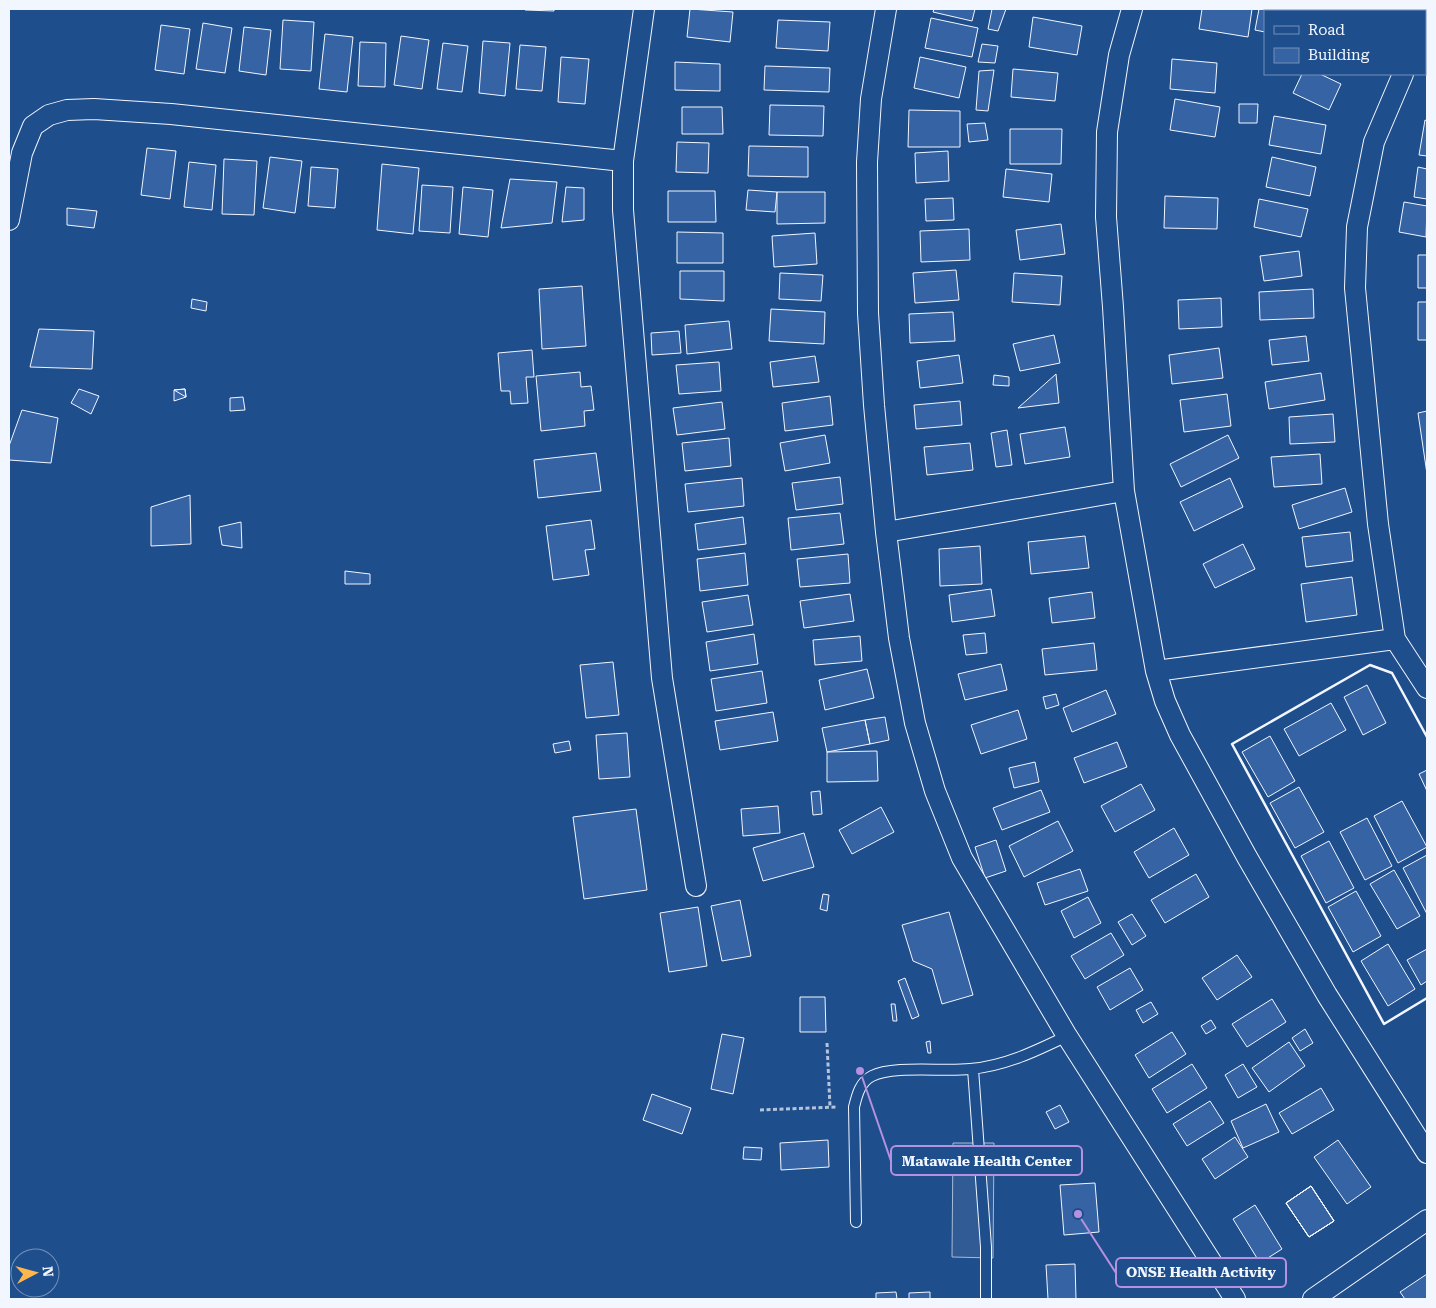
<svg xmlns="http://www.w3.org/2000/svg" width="1436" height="1308" font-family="'Roboto Serif',serif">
  <rect width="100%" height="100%" fill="#1f4e8c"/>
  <path fill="#305b95" stroke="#a8bbd7" d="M 953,1143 L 994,1143 L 993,1258 L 952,1257 Z"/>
  <path fill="#3563a3" stroke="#f2f6ff" d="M 525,9 L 554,9 L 554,11 L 525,10 Z
    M 690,9 L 733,12 L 730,42 L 687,37 Z
    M 934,9 L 975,9 L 972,21 L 933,12 Z
    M 992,9 L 1006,9 L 998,31 L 988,29 Z
    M 1202,9 L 1252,9 L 1248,37 L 1199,29 Z
    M 1259,9 L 1277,9 L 1276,11 L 1265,11 L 1265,32 L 1255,30 Z
    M 1384,9 L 1406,9 L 1405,11 L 1388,11 Z
    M 1033,17 L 1082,26 L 1077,55 L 1029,47 Z
    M 931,18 L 978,28 L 972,57 L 925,48 Z
    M 283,20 L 314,22 L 311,71 L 280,69 Z
    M 778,20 L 830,22 L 828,51 L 776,48 Z
    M 203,23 L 232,28 L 225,73 L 196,69 Z
    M 161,25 L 190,29 L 184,74 L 155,70 Z
    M 244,27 L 271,30 L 266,75 L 239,71 Z
    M 325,34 L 353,37 L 347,92 L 319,89 Z
    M 401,36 L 429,40 L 422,89 L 394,85 Z
    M 483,41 L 510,43 L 505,96 L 479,93 Z
    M 360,42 L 386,43 L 385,87 L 358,86 Z
    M 443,43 L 468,46 L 462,92 L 437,89 Z
    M 982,44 L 998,46 L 995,63 L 978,62 Z
    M 520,45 L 546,47 L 542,91 L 516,89 Z
    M 561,57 L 589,59 L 585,104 L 558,102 Z
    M 920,57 L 966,67 L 959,98 L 914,88 Z
    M 1172,59 L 1217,63 L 1215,93 L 1170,89 Z
    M 675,62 L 720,64 L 720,91 L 675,90 Z
    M 765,66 L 830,68 L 829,92 L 764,90 Z
    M 1013,69 L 1058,73 L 1055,101 L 1011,97 Z
    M 994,70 L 988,111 L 976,110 L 979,71 Z
    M 1302,74 L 1320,74 L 1341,84 L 1329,110 L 1293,93 Z
    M 1175,99 L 1220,107 L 1215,137 L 1170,130 Z
    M 1239,104 L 1258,104 L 1257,123 L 1239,123 Z
    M 770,105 L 824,106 L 823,136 L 769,135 Z
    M 682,107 L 722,107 L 723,134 L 682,134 Z
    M 909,110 L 960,111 L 960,147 L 908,147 Z
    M 1274,116 L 1326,125 L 1321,154 L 1269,145 Z
    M 1425,120 L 1427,121 L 1427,156 L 1419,155 Z
    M 985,123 L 988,140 L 969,142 L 967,124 Z
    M 1010,129 L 1062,129 L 1061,164 L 1010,164 Z
    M 677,142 L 709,143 L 708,173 L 676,172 Z
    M 749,146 L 808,147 L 808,177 L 748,176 Z
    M 147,148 L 176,151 L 170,199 L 141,195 Z
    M 948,151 L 949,181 L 916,183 L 915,153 Z
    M 270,157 L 302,161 L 295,213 L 263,208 Z
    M 1272,157 L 1316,167 L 1310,196 L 1266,187 Z
    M 224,159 L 257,161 L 254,215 L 222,214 Z
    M 189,162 L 216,165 L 212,210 L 184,207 Z
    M 382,164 L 419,168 L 413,234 L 377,230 Z
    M 311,167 L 338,169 L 335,208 L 308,206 Z
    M 1418,167 L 1427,169 L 1427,199 L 1414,197 Z
    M 1006,169 L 1052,174 L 1049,202 L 1003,197 Z
    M 510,179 L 557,182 L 552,223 L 501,228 Z
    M 422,185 L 453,187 L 450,233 L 419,231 Z
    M 463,187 L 493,190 L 488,237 L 459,234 Z
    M 566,187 L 584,188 L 584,220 L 562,222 Z
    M 748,190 L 777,192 L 775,212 L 746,210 Z
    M 668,191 L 715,191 L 716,222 L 668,222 Z
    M 777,192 L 825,192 L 825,223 L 777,224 Z
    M 1165,196 L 1218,198 L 1217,229 L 1164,228 Z
    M 953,198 L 954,220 L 926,221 L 925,199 Z
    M 1259,199 L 1308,209 L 1301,237 L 1254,227 Z
    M 1404,202 L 1427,206 L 1426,237 L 1399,232 Z
    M 67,208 L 97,211 L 94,228 L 67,225 Z
    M 1061,224 L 1065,254 L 1020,260 L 1016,230 Z
    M 969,229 L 970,260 L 921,262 L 920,231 Z
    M 677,232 L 723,233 L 723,263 L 677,263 Z
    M 815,233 L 817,264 L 774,267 L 772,236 Z
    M 1299,251 L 1302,276 L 1264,281 L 1260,256 Z
    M 1418,255 L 1427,255 L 1427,288 L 1418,288 Z
    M 956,270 L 959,300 L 915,303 L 913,273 Z
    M 680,271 L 724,271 L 724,301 L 680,299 Z
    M 780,273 L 823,275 L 821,301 L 779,299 Z
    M 1014,273 L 1062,276 L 1060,305 L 1012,302 Z
    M 582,286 L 586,346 L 542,349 L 539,289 Z
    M 1313,289 L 1314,318 L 1260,320 L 1259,292 Z
    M 1221,298 L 1222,327 L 1179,329 L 1178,300 Z
    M 192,299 L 207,302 L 206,311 L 191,308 Z
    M 1418,302 L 1427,302 L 1427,340 L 1418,340 Z
    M 771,309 L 825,312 L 824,344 L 769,341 Z
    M 953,312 L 955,341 L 910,343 L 909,314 Z
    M 729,321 L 732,349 L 687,354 L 685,325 Z
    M 39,329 L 94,331 L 92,369 L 30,367 Z
    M 679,331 L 681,353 L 652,355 L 651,333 Z
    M 1054,335 L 1060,363 L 1020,371 L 1013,344 Z
    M 1306,336 L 1309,361 L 1272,365 L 1269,340 Z
    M 1219,348 L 1223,378 L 1172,384 L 1169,355 Z
    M 532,350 L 534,377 L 526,377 L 528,403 L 511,404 L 510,391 L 501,391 L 498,353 Z
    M 959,355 L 963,383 L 920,388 L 917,361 Z
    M 815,356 L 819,382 L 773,387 L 770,362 Z
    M 719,362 L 721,391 L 679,394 L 676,365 Z
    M 580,372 L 581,387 L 591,386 L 594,410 L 584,411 L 585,426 L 541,431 L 536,376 Z
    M 1321,373 L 1325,400 L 1269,409 L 1265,382 Z
    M 1056,374 L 1059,403 L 1018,408 Z
    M 994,375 L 1009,377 L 1009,386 L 993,385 Z
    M 79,389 L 99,396 L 91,414 L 71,403 Z
    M 185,389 L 186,397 L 174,390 Z
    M 185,389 L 186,397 L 174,401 L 174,390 Z
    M 1227,394 L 1231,426 L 1184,432 L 1180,400 Z
    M 830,396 L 833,425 L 785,431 L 782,403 Z
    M 243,397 L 245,410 L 230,411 L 230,398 Z
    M 960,401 L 962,425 L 916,429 L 914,405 Z
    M 722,402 L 725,429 L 677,435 L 673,408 Z
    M 22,410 L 58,418 L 51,463 L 9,460 L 9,446 Z
    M 1427,411 L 1427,474 L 1418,413 Z
    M 1333,414 L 1335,442 L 1290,444 L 1289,417 Z
    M 1065,427 L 1070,457 L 1025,464 L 1020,434 Z
    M 1007,430 L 1012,465 L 996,467 L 991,433 Z
    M 825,435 L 830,463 L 785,471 L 780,443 Z
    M 1228,435 L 1239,458 L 1181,487 L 1170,464 Z
    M 729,438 L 731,466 L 685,471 L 682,443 Z
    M 970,443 L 973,470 L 927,475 L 924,447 Z
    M 596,453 L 601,491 L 538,498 L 534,460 Z
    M 1320,454 L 1322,484 L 1274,487 L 1271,457 Z
    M 840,477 L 843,504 L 796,510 L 792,483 Z
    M 742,478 L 744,506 L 688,512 L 685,484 Z
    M 1230,478 L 1243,507 L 1194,531 L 1180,502 Z
    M 1345,488 L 1352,512 L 1299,529 L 1292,505 Z
    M 190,495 L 191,544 L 151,546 L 151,507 Z
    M 840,513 L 844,544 L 791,550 L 788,518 Z
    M 743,517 L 746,544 L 698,550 L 695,524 Z
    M 591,520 L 595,549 L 585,550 L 589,575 L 553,580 L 546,526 Z
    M 241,522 L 242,548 L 222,545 L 219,527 Z
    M 1350,532 L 1353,561 L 1306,567 L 1302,537 Z
    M 1085,536 L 1089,568 L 1031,574 L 1028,542 Z
    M 1243,544 L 1255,569 L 1215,588 L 1203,564 Z
    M 980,546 L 982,584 L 940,586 L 939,549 Z
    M 745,553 L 748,585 L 700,591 L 697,559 Z
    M 848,554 L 850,583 L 800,587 L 797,559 Z
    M 345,571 L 370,574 L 370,584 L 345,584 Z
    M 1352,577 L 1357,615 L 1306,622 L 1301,584 Z
    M 991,589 L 995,616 L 952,622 L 949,595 Z
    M 1092,592 L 1095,618 L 1052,623 L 1049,598 Z
    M 850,594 L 854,621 L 804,628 L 800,601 Z
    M 748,595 L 753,625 L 707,632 L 702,602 Z
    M 985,633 L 987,653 L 966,655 L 963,635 Z
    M 754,634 L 758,664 L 710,671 L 706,642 Z
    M 860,636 L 862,661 L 815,665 L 813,640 Z
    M 1094,643 L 1097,670 L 1045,675 L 1042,649 Z
    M 613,662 L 619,715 L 586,718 L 580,665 Z
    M 1001,664 L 1007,690 L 965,700 L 958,674 Z
    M 867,669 L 874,698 L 825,710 L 819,680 Z
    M 762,671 L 767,703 L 716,711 L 711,679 Z
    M 1367,685 L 1386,723 L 1363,735 L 1344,697 Z
    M 1106,690 L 1116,714 L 1072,732 L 1063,708 Z
    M 1056,694 L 1059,705 L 1046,709 L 1043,697 Z
    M 1331,703 L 1346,730 L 1299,756 L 1284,729 Z
    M 1018,710 L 1027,739 L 981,754 L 971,725 Z
    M 773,712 L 778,741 L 720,750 L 715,721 Z
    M 885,717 L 889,740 L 870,744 L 865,720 Z
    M 865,720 L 870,744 L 827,752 L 822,728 Z
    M 627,733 L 630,777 L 599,779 L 596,735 Z
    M 1270,736 L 1295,781 L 1268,797 L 1242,752 Z
    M 569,741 L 571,750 L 555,753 L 553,744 Z
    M 1117,742 L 1127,767 L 1084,783 L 1074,758 Z
    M 877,751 L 878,781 L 827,782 L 827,752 Z
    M 1035,762 L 1039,782 L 1014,788 L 1009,768 Z
    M 1427,770 L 1427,791 L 1419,774 Z
    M 1141,784 L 1155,810 L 1115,832 L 1101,806 Z
    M 1299,787 L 1324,832 L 1295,848 L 1270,803 Z
    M 1041,790 L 1050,812 L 1002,830 L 993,808 Z
    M 820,791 L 822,814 L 813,815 L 811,792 Z
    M 1402,801 L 1427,847 L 1398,863 L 1374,816 Z
    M 778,806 L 780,833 L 743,836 L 741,809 Z
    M 881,807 L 894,832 L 852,854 L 839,830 Z
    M 636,809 L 647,890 L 584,899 L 573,817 Z
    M 1367,818 L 1392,866 L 1365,880 L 1340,832 Z
    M 1058,821 L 1073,851 L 1024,877 L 1009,846 Z
    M 1174,828 L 1189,855 L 1149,878 L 1134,852 Z
    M 804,833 L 814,867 L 763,881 L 753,848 Z
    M 996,840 L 1006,871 L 985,878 L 975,847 Z
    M 1329,841 L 1354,888 L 1326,903 L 1301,856 Z
    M 1427,855 L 1427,914 L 1403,868 Z
    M 1080,869 L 1088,891 L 1045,905 L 1037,883 Z
    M 1394,870 L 1420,916 L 1397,929 L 1370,884 Z
    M 1196,874 L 1209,897 L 1165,923 L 1151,900 Z
    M 1356,891 L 1381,936 L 1353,952 L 1328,907 Z
    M 823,894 L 829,895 L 827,911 L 820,909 Z
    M 1088,897 L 1101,923 L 1074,938 L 1061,911 Z
    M 740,900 L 751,956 L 722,961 L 711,906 Z
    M 698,907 L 707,966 L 669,972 L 660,913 Z
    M 949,912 L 973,995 L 942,1004 L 932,969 L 913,961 L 902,925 Z
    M 1132,914 L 1146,936 L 1132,945 L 1118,922 Z
    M 1111,933 L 1124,955 L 1085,979 L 1071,956 Z
    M 1388,944 L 1415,989 L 1388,1006 L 1361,961 Z
    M 1427,949 L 1427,981 L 1421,985 L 1407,960 Z
    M 1237,955 L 1252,977 L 1217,1000 L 1202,978 Z
    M 1130,968 L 1143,990 L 1110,1010 L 1097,987 Z
    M 905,978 L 919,1016 L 912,1019 L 898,981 Z
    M 800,997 L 825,997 L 826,1032 L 800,1032 Z
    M 1272,999 L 1286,1022 L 1247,1047 L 1232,1024 Z
    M 1151,1002 L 1158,1014 L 1143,1023 L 1136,1010 Z
    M 891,1004 L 895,1004 L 897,1021 L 893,1021 Z
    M 1211,1020 L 1216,1028 L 1206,1034 L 1201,1026 Z
    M 1305,1029 L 1313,1043 L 1300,1051 L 1292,1038 Z
    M 1172,1032 L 1186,1054 L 1149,1078 L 1135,1055 Z
    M 722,1034 L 744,1038 L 733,1094 L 711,1089 Z
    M 930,1041 L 931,1053 L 928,1053 L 926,1042 Z
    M 1289,1042 L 1305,1066 L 1269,1092 L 1252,1068 Z
    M 1192,1064 L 1207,1088 L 1167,1113 L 1152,1089 Z
    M 1243,1064 L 1257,1087 L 1238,1098 L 1225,1075 Z
    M 1321,1088 L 1334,1110 L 1292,1134 L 1279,1113 Z
    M 652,1094 L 691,1108 L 682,1134 L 643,1120 Z
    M 1210,1101 L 1224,1123 L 1187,1146 L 1173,1124 Z
    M 1266,1104 L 1279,1132 L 1243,1148 L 1231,1121 Z
    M 1060,1105 L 1069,1122 L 1055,1129 L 1046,1112 Z
    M 1235,1137 L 1248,1157 L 1215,1179 L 1202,1159 Z
    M 828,1140 L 829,1167 L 781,1170 L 780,1143 Z
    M 1338,1140 L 1371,1187 L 1347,1204 L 1314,1157 Z
    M 744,1147 L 762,1148 L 761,1160 L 743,1159 Z
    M 1095,1183 L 1099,1232 L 1064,1235 L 1060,1185 Z
    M 1311,1186 L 1334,1221 L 1309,1237 L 1286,1203 Z
    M 1311,1186 L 1334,1221 L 1309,1237 L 1286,1203 Z
    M 1311,1186 L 1334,1221 L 1309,1237 L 1286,1203 Z
    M 1311,1186 L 1334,1221 L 1309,1237 L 1286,1203 Z
    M 1255,1205 L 1282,1249 L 1260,1263 L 1233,1219 Z
    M 1075,1264 L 1076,1299 L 1048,1299 L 1046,1265 Z
    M 1427,1274 L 1427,1299 L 1405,1299 L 1400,1292 Z
    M 896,1292 L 897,1299 L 876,1299 L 876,1293 Z
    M 930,1292 L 930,1299 L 909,1299 L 909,1293 Z"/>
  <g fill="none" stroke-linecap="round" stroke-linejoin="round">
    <g stroke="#f2f6ff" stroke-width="12">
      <path id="service" d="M 973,1069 L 986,1247 L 986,1299
        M 856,1222 L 854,1107 C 857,1095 860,1082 872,1076 C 893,1065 945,1072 970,1069 C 1005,1066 1036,1051 1067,1036"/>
    </g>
    <g stroke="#f2f6ff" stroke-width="22">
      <path id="minor" d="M 644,9 L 623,161 L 623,210 L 662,678 L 696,886
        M 886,9 L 871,99 L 867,162 L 868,313 L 874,405 L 886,532 L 899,638 L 915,723 L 935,791 L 962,858 L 1067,1036 L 1235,1299
        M 1132,9 L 1119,55 L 1107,132 L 1106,217 L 1113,307 L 1124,491 L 1156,671 L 1165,701 L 1180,735 L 1247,857 L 1327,995 L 1427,1153
        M 1425,35 L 1427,31
        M 1403,74 L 1374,142 L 1357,227 L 1355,288 L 1378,524 L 1395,639 L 1427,688
        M 9,220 L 22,153 L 33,126 L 49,115 L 67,110 L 94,109 L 171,114 L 623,161
        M 886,532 L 1124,491
        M 1156,671 L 1395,639
        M 1313,1299 L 1427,1220"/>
    </g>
    <path stroke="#b3c4dc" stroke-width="3" stroke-dasharray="4 2.5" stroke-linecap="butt" d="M 827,1043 L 830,1107
      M 760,1110 L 838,1107"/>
    <use href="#service" stroke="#1f4e8c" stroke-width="10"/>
    <use href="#minor" stroke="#1f4e8c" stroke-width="20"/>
    <path stroke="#f2f6ff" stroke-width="2.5" d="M 1427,737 L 1392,673 L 1370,665 L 1232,744 L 1384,1024 L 1427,998"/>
  </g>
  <path fill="none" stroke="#b691df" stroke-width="2" d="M860 1071L891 1161M1078 1214L1116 1273"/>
  <g fill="#b691df" stroke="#1f4e8c" stroke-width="2">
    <circle cx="860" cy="1071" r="5"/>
    <circle cx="1078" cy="1214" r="5"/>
  </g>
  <g fill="#1f4e8c" stroke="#b691df" stroke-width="2">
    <rect x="891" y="1146" width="191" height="29" rx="5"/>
    <rect x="1116" y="1258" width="170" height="29" rx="5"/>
  </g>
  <g font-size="14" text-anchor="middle" font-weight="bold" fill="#f2f6ff">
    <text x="987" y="1166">Matawale Health Center</text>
    <text x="1201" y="1277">ONSE Health Activity</text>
  </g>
  <rect width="1436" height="1308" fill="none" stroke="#f2f6ff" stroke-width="20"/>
  <rect x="1264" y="10" width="162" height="65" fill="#1f4e8c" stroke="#7391ba"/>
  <rect x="1274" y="26" width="25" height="8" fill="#1f4e8c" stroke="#7391ba"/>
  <text x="1308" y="35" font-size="15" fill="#f2f6ff">Road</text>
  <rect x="1274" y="48" width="25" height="15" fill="#3563a3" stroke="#7391ba"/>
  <text x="1308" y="60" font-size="15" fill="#f2f6ff">Building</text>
  <g transform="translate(35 1273) rotate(84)"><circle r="24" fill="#1f4e8c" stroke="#7391ba"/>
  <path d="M0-4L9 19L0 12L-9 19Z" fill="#ffb74d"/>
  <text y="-8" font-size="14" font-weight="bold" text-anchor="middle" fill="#f2f6ff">N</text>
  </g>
</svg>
